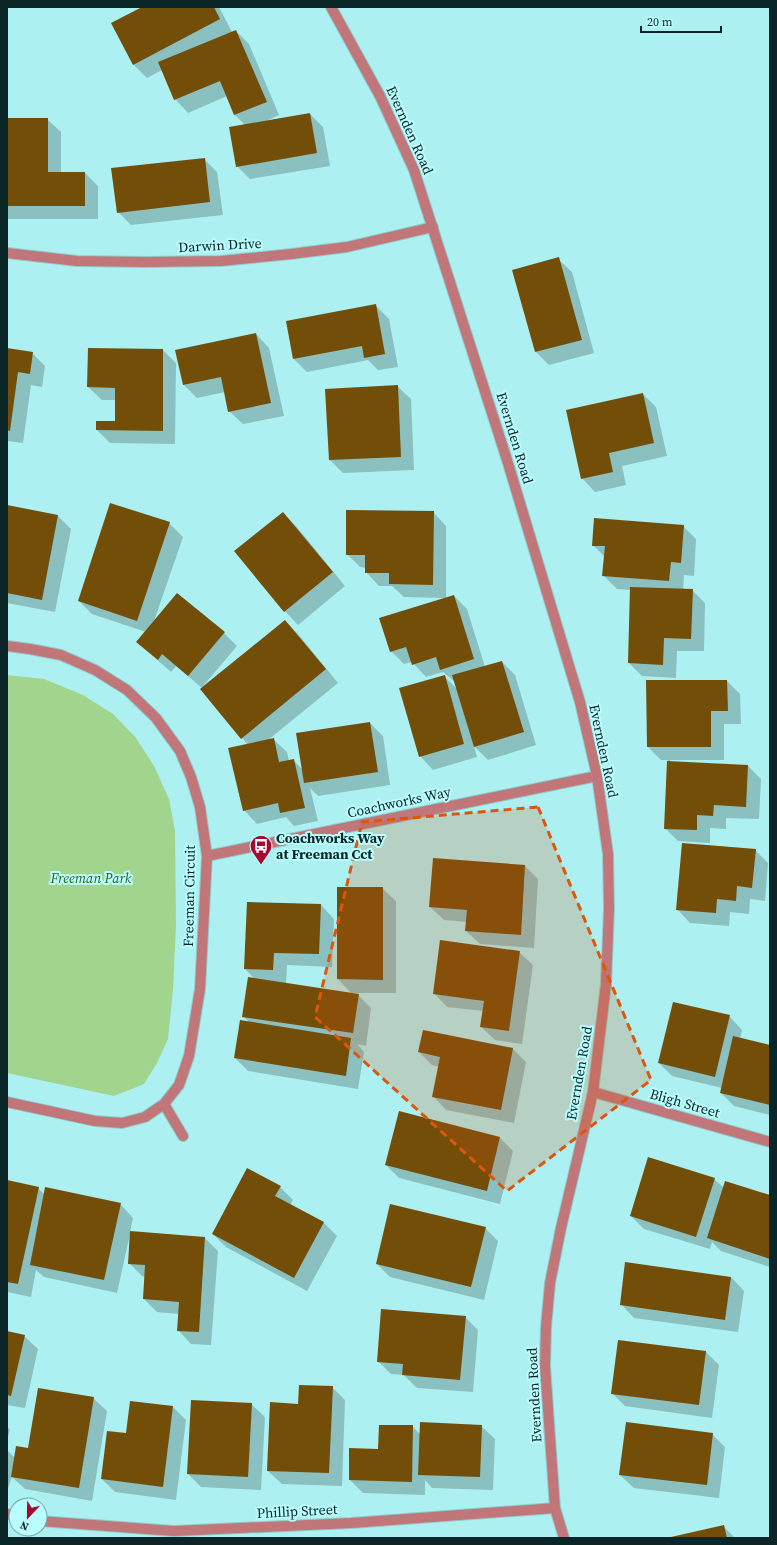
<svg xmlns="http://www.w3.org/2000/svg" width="777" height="1545" font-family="'Source Serif 4',serif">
  <rect width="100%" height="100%" fill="#adf0f1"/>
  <path fill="#a1d48d" d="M 7,675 L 44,679 L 83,695 L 113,714 L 136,738 L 154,766 L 169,799 L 175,831 L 176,925 L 173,990 L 168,1039 L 157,1063 L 144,1084 L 114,1096 L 7,1073 Z"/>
  <path fill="#0003" d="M 144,7 L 219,7 L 232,32 L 236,31 L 249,44 L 279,115 L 266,121 L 310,114 L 323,127 L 330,166 L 250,179 L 237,166 L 245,125 L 235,115 L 227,96 L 188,113 L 175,99 L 162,70 L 147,78 L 134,65 L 112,24 Z
    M 7,119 L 47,119 L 61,132 L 61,173 L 85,173 L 98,186 L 98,219 L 7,219 Z
    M 204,159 L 217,172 L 223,215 L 131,225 L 118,212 Z
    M 558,259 L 572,272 L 594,353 L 549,365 L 536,352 L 513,271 Z
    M 375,305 L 389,319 L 398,367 L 378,370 L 368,360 L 307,372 L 294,359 Z
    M 256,334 L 269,348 L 284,416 L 243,424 L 229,411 L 225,392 L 197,398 L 184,385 Z
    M 7,349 L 32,353 L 45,366 L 42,387 L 31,385 L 23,443 L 7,441 Z
    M 163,350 L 176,363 L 175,444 L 110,443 L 97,430 L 116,422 L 116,400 L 102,400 L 88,387 Z
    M 397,386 L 411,399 L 414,470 L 343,473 L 330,460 L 326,390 Z
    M 643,394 L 656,407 L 667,456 L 622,466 L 626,485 L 595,492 L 582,478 Z
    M 7,506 L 58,516 L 71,529 L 55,612 L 7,603 Z
    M 433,512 L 446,526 L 446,598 L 404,597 L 392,586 L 379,586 L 366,572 L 366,568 L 360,567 L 347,554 Z
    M 283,513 L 296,526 L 345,586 L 298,625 L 285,611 Z
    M 169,523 L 183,537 L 154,621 L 224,633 L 237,646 L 203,686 L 285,621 L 298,634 L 338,683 L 268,740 L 273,739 L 287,752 L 289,761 L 293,760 L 302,769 L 370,723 L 383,736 L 390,785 L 318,796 L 310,788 L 318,821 L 294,826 L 286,817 L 257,824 L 244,810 L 248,745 L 202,688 L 176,666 L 171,672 L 137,642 L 146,632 L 92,614 L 79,601 Z
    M 683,526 L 696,539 L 694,576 L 684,575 L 683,590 L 692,590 L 705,603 L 704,651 L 677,651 L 676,678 L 642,676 L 629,663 L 631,590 L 617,589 L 603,575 L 605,557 L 593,545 Z
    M 454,596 L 467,609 L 485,667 L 502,662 L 515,675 L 536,745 L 488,760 L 474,746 L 477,757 L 433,770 L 420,756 L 444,676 L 457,689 L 455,682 L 443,672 L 426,677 L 412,662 L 404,664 L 391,651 Z
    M 647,681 L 727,681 L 740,694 L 741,724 L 724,724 L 724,760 L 670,760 L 670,762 L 748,766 L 761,779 L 759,819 L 726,818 L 726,829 L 710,828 L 710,843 L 678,841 L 665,828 L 668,760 L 661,760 L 648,747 Z
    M 755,850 L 768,863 L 765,901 L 750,899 L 749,914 L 730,912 L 729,926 L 690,923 L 677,909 Z
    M 525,866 L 538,879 L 534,948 L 480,944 L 466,931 L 467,922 L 444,920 L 430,907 Z
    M 382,888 L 396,901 L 396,993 L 351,993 L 338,979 Z
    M 321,905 L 334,919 L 332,967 L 287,965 L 286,984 L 358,995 L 371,1008 L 366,1046 L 357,1044 L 364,1052 L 358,1089 L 248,1071 L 235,1058 L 250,1023 L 243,1016 L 255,979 L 245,969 Z
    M 519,952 L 533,965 L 522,1044 L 495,1040 L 481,1027 L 483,1011 L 447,1007 L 434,993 Z
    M 729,1016 L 742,1030 L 740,1039 L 770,1046 L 770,1115 L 734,1106 L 721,1093 L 722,1088 L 672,1076 L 659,1063 Z
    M 513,1049 L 526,1062 L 514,1123 L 446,1110 L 433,1096 L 439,1067 L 432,1065 L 419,1052 Z
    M 399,1112 L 500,1138 L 513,1151 L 500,1204 L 399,1178 L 386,1165 Z
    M 714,1179 L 724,1188 L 770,1196 L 770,1267 L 721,1251 L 712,1242 L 710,1249 L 644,1229 L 631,1216 Z
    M 7,1181 L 38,1188 L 45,1195 L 120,1204 L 133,1218 L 130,1232 L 205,1238 L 218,1251 L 211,1345 L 191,1344 L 178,1330 L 179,1314 L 157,1312 L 144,1299 L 145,1277 L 142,1276 L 129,1263 L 131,1235 L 130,1234 L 117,1293 L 44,1277 L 36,1270 L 31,1297 L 7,1292 Z
    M 280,1187 L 293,1200 L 290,1205 L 324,1223 L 337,1236 L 307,1291 L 226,1247 L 213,1234 Z
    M 485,1228 L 498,1241 L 484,1300 L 390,1277 L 377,1264 Z
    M 731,1277 L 744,1291 L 738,1332 L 634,1318 L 621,1304 Z
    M 465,1317 L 478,1330 L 473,1392 L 417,1388 L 404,1375 L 391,1374 L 378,1361 Z
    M 7,1332 L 24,1336 L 38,1349 L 25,1408 L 7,1405 Z
    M 706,1352 L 719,1365 L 712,1418 L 625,1406 L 612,1393 Z
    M 332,1387 L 345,1400 L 342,1486 L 282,1484 L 268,1471 Z
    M 93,1398 L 107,1411 L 92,1501 L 25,1489 L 12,1477 L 7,1491 L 7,1450 L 15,1458 L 29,1449 Z
    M 251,1404 L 265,1417 L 261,1490 L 201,1487 L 188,1474 Z
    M 173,1407 L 186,1420 L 176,1500 L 115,1492 L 102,1479 L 108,1432 L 127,1434 Z
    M 7,1426 L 10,1430 L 7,1440 Z
    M 412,1426 L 420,1434 L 481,1426 L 495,1439 L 493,1490 L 432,1488 L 425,1480 L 425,1495 L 363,1493 L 350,1480 L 379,1450 Z
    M 712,1434 L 725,1447 L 719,1498 L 634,1488 L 620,1475 Z
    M 723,1526 L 735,1538 L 673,1538 Z"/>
  <path fill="#724e08" d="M 142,7 L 214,7 L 220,19 L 133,65 L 111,23 Z
    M 236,30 L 267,102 L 234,115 L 220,81 L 174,100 L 158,62 Z
    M 310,113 L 317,153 L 236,167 L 229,127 Z
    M 7,118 L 48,118 L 48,172 L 85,172 L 85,206 L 7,206 Z
    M 205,158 L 210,202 L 117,213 L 111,168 Z
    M 559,257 L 582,340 L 535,352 L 512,270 Z
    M 376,304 L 385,354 L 364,358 L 362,346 L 293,359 L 286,321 Z
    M 256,333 L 271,403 L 228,412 L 221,377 L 183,385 L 175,350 Z
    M 7,348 L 33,352 L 30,374 L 18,372 L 10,431 L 7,430 Z
    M 88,348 L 163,349 L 163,431 L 96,430 L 96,421 L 115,421 L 115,388 L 87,387 Z
    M 398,385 L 401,457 L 329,460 L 325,389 Z
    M 643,393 L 654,443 L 609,453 L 613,472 L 581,479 L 566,410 Z
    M 110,503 L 170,522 L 137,621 L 78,601 Z
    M 7,505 L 58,515 L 42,600 L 7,593 Z
    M 346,510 L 434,511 L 433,585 L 389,584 L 389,573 L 365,573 L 365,555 L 346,555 Z
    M 283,512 L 333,572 L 284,612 L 234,551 Z
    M 594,518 L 684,525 L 681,563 L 671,562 L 669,581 L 602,576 L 605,546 L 592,546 Z
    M 630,587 L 693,589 L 691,639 L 664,638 L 663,665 L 628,663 Z
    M 177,593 L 225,632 L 188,676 L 162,654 L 158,660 L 136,642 Z
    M 454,595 L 474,659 L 440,670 L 436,657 L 412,665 L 406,647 L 390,652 L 379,618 Z
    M 285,620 L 326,669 L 241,739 L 200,689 Z
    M 502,661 L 524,732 L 474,747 L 452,675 Z
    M 445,675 L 464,744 L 419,757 L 399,688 Z
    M 646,680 L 727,680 L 728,711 L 711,711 L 711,747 L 647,747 Z
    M 370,722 L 378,772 L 304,783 L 296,733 Z
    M 274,738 L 279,762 L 294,759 L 305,808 L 280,813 L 278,803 L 243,811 L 228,748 Z
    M 667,761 L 748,765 L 746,807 L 714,805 L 713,816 L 697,815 L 697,830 L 664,829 Z
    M 682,843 L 756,849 L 752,888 L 737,886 L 736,901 L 717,899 L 716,913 L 676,910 Z
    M 433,858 L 525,865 L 521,935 L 465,931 L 467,910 L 429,907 Z
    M 337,887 L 383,887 L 383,980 L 337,979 Z
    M 247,902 L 321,904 L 319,954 L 274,953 L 273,970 L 244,969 Z
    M 440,940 L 520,951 L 509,1031 L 480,1027 L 484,1001 L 433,994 Z
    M 248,977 L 359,994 L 353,1033 L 242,1017 Z
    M 673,1002 L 730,1015 L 715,1077 L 658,1063 Z
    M 240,1020 L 351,1038 L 346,1076 L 234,1058 Z
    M 423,1030 L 513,1048 L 501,1110 L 432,1097 L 440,1057 L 418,1052 Z
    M 733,1036 L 770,1045 L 770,1105 L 720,1093 Z
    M 399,1111 L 500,1137 L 487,1191 L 385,1165 Z
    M 648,1157 L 715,1178 L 696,1237 L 630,1216 Z
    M 247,1168 L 281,1186 L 275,1196 L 324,1222 L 294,1278 L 212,1234 Z
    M 7,1180 L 39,1187 L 18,1284 L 7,1282 Z
    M 725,1181 L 770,1195 L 770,1259 L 707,1238 Z
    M 45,1187 L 121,1203 L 104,1280 L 30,1265 Z
    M 390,1204 L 486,1227 L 471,1287 L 376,1264 Z
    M 130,1231 L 205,1237 L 199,1332 L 177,1331 L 179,1302 L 143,1299 L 145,1265 L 128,1264 Z
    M 625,1262 L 731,1277 L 725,1320 L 620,1305 Z
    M 381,1309 L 466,1316 L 460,1380 L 402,1375 L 403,1364 L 377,1362 Z
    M 7,1331 L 25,1335 L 11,1396 L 7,1395 Z
    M 618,1340 L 706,1351 L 699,1405 L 611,1394 Z
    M 299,1385 L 333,1386 L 329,1473 L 267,1471 L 270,1402 L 298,1404 Z
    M 38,1388 L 94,1397 L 79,1488 L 11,1477 L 16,1446 L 28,1448 Z
    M 191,1400 L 252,1403 L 248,1477 L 187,1474 Z
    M 130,1401 L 173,1406 L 163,1487 L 101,1479 L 107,1431 L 126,1433 Z
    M 420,1422 L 482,1425 L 480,1477 L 418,1475 Z
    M 626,1422 L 713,1433 L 707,1485 L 619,1475 Z
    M 379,1425 L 413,1425 L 412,1482 L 349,1480 L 349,1448 L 378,1449 Z
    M 724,1525 L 727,1538 L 671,1538 L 671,1537 Z"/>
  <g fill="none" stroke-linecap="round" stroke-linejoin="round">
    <g stroke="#90cccd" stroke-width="12">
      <path id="minor" d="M 331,7 L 380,96 L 414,170 L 507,460 L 580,702 L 597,776 L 608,854 L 609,909 L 606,984 L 593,1092 L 561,1228 L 550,1283 L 546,1327 L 545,1366 L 555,1508 L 564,1538
        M 7,253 L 77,261 L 145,262 L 221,261 L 291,254 L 347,247 L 433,227
        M 7,646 L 30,649 L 61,655 L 95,670 L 127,690 L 156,718 L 180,751 L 191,777 L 200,807 L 207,856 L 200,989 L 189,1056 L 179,1085 L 164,1104 L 145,1117 L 122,1123 L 95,1121 L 7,1102
        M 207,856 L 597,776
        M 593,1092 L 770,1142
        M 164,1104 L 183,1136
        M 7,1514 L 16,1516
        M 40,1521 L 174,1531 L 351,1523 L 555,1508"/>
    </g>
    <use href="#minor" stroke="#c17679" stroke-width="10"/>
  </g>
  <path fill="#dd560d" fill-opacity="0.2" stroke="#dd560d" stroke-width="3" stroke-dasharray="8 5" stroke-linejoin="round" d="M 538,807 L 651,1080 L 507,1191 L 315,1017 L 362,822 Z"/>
  <defs>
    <g id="bus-pin" transform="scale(1.15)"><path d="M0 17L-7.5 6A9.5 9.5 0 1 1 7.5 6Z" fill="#a50831" stroke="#bafdfe"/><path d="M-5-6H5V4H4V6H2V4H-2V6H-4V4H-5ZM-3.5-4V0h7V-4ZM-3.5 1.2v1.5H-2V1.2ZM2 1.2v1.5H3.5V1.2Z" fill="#fff"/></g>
  </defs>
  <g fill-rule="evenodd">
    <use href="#bus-pin" x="261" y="846"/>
  </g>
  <g text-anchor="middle" stroke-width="4" stroke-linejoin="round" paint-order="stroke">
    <g font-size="14" fill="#0a2627" stroke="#bafdfe">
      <text transform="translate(410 130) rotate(66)" y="5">Evernden Road</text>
      <text transform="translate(220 245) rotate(-3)" y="5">Darwin Drive</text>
      <text transform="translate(515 438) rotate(73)" y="5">Evernden Road</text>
      <text transform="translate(604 751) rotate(78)" y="5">Evernden Road</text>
      <text transform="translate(399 802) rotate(-12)" y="5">Coachworks Way</text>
      <text transform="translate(189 896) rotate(-89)" y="5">Freeman Circuit</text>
      <text transform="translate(579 1073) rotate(-80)" y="5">Evernden Road</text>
      <text transform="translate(685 1103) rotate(16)" y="5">Bligh Street</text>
      <text transform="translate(534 1395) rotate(-93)" y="5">Evernden Road</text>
      <text transform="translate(297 1511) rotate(-3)" y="5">Phillip Street</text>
    </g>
    <g font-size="14" font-weight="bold" fill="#0a2627" stroke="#bafdfe" text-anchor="start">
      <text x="276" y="843">Coachworks Way<tspan x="276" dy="16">at Freeman Cct</tspan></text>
    </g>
    <g font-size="14" font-style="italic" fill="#32601d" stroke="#bafdfe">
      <text x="91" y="883">Freeman Park</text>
    </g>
  </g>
  <rect width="777" height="1545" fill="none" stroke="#0a2627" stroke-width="16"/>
  <g transform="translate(28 1517) rotate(202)"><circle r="19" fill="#bafdfe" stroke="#74a7a8"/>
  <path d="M0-3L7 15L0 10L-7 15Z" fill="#a50831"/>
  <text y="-6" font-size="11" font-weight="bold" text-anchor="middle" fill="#0a2627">N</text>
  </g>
  <path d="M641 26v6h80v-6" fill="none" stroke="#0a2627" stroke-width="2"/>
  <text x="647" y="26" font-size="12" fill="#0a2627" stroke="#bafdfe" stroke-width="3" paint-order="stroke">20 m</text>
</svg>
